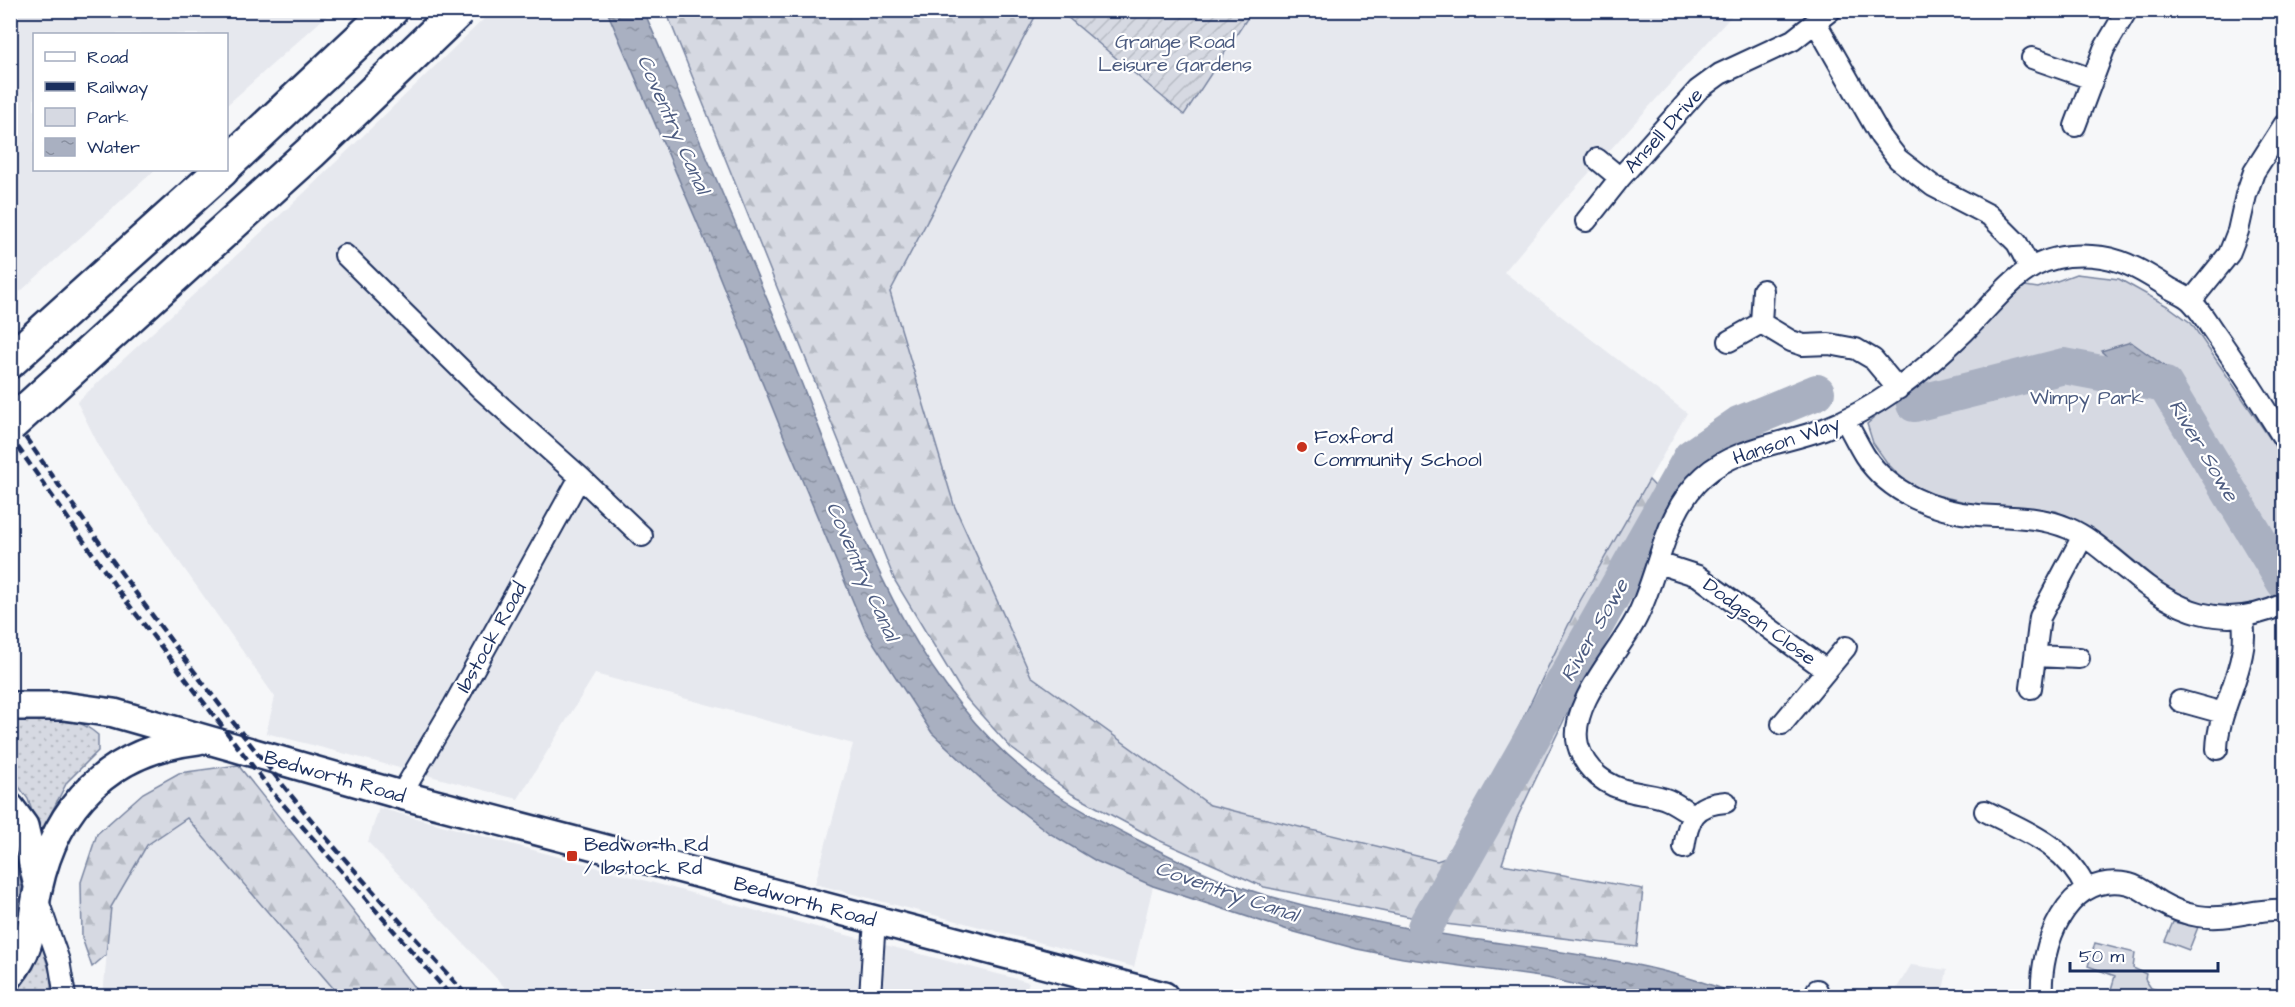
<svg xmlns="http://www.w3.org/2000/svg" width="2295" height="1007" font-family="'Architects Daughter',sans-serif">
  <defs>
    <pattern id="grass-dots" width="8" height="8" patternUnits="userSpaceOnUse" patternTransform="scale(1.5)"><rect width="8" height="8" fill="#d6d9e2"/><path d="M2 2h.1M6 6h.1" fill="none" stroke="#b7bbc4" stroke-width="1.8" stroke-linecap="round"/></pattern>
    <pattern id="forest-firs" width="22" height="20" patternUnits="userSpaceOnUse" patternTransform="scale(1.5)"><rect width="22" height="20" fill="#d6d9e2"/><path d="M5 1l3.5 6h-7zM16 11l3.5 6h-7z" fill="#b7bbc4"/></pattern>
    <pattern id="garden-furrows" width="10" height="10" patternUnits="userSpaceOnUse" patternTransform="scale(1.5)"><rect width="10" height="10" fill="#d6d9e2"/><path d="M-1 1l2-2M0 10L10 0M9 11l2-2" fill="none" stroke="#b7bbc4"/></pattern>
    <pattern id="water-ripples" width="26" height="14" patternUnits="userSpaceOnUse" patternTransform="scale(1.5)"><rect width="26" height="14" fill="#a9b0c1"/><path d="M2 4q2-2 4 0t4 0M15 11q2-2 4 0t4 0" fill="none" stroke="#8990a0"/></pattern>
  </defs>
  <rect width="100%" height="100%" fill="#f6f7f9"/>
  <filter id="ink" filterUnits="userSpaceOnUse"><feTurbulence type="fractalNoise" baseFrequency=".0167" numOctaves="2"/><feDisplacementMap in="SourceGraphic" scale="12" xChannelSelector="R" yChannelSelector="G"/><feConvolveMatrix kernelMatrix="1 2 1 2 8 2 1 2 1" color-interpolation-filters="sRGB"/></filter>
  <g filter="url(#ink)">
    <path fill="#e6e8ee" d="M 11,10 L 332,10 L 332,11 L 227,105 L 226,34 L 34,34 L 34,170 L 155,170 L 11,300 Z
      M 492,11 L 607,11 L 703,236 L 789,449 L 865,630 L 932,733 L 993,790 L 1049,833 L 1096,861 L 1153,886 L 1134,967 L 815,884 L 853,744 L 595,674 L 518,799 L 266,733 L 275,697 L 103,454 L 77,402 L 304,193 Z
      M 1038,11 L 1060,11 L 1184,115 L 1252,11 L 1736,11 L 1560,205 L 1504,272 L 1687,413 L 1580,601 L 1457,854 L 1437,861 L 1210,805 L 1031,676 L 954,505 L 890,292 Z
      M 379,808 L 831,931 L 1029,982 L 1024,996 L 513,996 L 368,842 Z
      M 187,818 L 340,996 L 103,996 L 111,907 L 147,844 Z
      M 1911,965 L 1947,970 L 1942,996 L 1892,996 Z"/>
    <path fill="url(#grass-dots)" stroke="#7884a0" stroke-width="1.5" d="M 35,718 C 62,719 77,717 98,735 L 98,751 L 67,782 L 40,835 L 28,799 L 11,776 L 10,720 Z
      M 11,844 L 19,860 L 23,921 L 11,949 Z
      M 42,945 L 50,974 L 52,996 L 14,996 L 30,973 Z"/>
    <path fill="url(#forest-firs)" stroke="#7884a0" stroke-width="1.5" d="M 666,11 L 1038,11 L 890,292 L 954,505 L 1031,676 L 1210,805 L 1437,861 L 1457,854 L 1580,601 L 1649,480 L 1669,501 L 1517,818 L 1502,864 L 1643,889 L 1637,947 L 1445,924 L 1264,887 L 1156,839 L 1072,794 L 1011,748 L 965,697 L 895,581 Z
      M 238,765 L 421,996 L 340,996 L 187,818 L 147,845 L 111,907 L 106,955 L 92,967 L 82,938 L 81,882 L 97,834 L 143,793 L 179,773 Z"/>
    <path fill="#d6d9e2" stroke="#7884a0" stroke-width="1.5" d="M 2076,274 L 2119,279 L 2169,307 L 2191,323 L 2284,459 L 2284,590 L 2281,594 L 2246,608 L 2202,604 L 2167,588 L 2120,549 L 2086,526 L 2056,511 L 1978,505 L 1932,494 L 1906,482 L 1888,464 L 1873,443 L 1867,424 L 1980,328 L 2025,286 L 2038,288 Z
      M 2173,922 L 2198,927 L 2189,950 L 2165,941 Z
      M 2095,943 L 2135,953 L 2133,968 L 2146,974 L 2145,979 L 2151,988 L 2176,996 L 2109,996 L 2115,976 L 2088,966 Z"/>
    <path fill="url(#garden-furrows)" stroke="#7884a0" stroke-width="1.5" d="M 1060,11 L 1252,11 L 1184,115 Z"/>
    <path fill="url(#water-ripples)" stroke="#707c99" stroke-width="1.5" d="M 607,11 L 644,11 C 694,128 745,244 793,362 C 855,514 903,680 1040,783 C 1071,806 1105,823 1138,840 C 1179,861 1221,882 1265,895 C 1322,911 1381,924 1440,934 C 1542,951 1644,957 1741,996 L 1610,996 L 1586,987 L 1547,978 L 1403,958 L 1357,949 L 1291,931 L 1153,886 L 1096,861 L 1049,833 L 993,790 L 932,733 L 865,630 L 789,449 L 703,236 Z
      M 2131,342 L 2170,370 L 2184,392 L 2188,426 C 2156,404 2129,378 2101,351 Z"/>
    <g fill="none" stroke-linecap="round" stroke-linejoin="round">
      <path stroke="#a9b0c1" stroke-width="36" d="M 1914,404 L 2064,366 L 2165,385 L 2284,582
        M 1425,927 L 1691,457 L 1739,424 L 1817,392"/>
      <g stroke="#1b2f5e" stroke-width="24">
        <path id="minor" d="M 1816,23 L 1881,137 L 1898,159 L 1933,186 L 1989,215 L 2017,243 L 2030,268
          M 2032,58 L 2092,79
          M 2075,126 L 2104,49 L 2127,10
          M 1597,159 L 1620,178
          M 1586,221 L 1620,178 L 1698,90 L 1720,74 L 1793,40 L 1831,10
          M 345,255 L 480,388 L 580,477 L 642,536
          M 2191,301 L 2229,254 L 2238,231 L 2246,195 L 2254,172 L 2284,125
          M 1761,323 L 1791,341 L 1803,345 L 1829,344 L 1856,349 L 1873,359 L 1898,389
          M 1729,341 L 1761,323 L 1763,290
          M 1845,420 C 1852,432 1858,445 1865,456 C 1889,493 1936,512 1978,515 C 2008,517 2040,516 2068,528 C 2091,538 2108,555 2127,570 C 2175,612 2223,632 2284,604
          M 1658,563 L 1698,576 L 1826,670
          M 2035,656 L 2079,658
          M 2031,688 L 2040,617 L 2083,536
          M 2180,701 L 2223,713
          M 1782,724 L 1846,647
          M 2217,749 C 2218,715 2236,687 2242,654 C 2245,642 2244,630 2243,617
          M 401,795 L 454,705 L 580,477
          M 1985,811 C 2025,831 2066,845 2086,889
          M 1693,815 C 1685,810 1677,804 1668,800 C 1657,795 1645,795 1633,792 C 1607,787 1585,771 1578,745 C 1568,705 1618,654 1636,619 C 1660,573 1663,512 1704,476 C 1736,447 1784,444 1824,429 C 1850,419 1874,405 1897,389 C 1921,372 1943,352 1964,332 C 2010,287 2028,247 2102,257 C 2128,261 2149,275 2171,289 C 2178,293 2186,296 2191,301 C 2201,311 2208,324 2216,335 C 2240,368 2262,404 2284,439
          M 1684,848 C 1688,819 1694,804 1726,802
          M 37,898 L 59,961 L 65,996
          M 870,996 L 875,920
          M 1816,996 L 1817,990
          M 2042,996 C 2039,947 2066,870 2129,884 C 2141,887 2150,896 2160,902 C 2172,909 2185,914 2198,916 C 2230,921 2255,908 2284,910"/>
      </g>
      <g stroke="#1b2f5e" stroke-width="32">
        <path id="secondary" d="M 10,706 L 63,706 L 114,713 L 401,795 L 1164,996
          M 10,807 L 24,826 L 38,886
          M 10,975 C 33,948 31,922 38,889 C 56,804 111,750 198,740"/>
      </g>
      <g stroke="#1b2f5e" stroke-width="38">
        <path id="motorway" d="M 226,165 L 391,10
          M 10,361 L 222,170"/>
      </g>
      <use href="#minor" stroke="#fff" stroke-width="20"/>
      <use href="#secondary" stroke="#fff" stroke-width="27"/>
      <use href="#motorway" stroke="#fff" stroke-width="33"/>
      <path stroke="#1b2f5e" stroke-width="4.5" stroke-dasharray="9 4.5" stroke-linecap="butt" d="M 10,415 C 97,541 186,665 282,784 C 340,857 405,926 467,996
        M 10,436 L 123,597 L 274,794 L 451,996"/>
      <g stroke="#1b2f5e" stroke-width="38" stroke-linecap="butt">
        <path id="motorway-bridge" d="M 10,425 L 310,153 L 459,10"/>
      </g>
      <use href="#motorway-bridge" stroke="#fff" stroke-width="33"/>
    </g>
  </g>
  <g fill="#c8321e" stroke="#fff" stroke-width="2">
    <circle cx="1302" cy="447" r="6"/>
    <rect x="566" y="850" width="12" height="12" rx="3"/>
  </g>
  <g text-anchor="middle" stroke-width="4.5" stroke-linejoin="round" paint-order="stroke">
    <g font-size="20" fill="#4a5a7f" stroke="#fff">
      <text x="1175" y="48">Grange Road<tspan x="1175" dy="23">Leisure Gardens</tspan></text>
      <text x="2087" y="404">Wimpy Park</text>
    </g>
    <g font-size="20" fill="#1b2f5e" stroke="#fff">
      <text transform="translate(1663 130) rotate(-48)" y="7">Ansell Drive</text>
      <text transform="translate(1786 440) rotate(-19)" y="7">Hanson Way</text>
      <text transform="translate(1760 621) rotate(36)" y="7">Dodgson Close</text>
      <text transform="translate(491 637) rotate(-61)" y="7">Ibstock Road</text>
      <text transform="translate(335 776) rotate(16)" y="7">Bedworth Road</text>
      <text transform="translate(805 901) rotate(15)" y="7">Bedworth Road</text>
    </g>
    <g font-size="20" fill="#1b2f5e" stroke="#fff" text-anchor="start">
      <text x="1314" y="443">Foxford<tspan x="1314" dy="23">Community School</tspan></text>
      <text x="584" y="851">Bedworth Rd<tspan x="584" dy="23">/ Ibstock Rd</tspan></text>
    </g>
    <g font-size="21" font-style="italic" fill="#4d5c81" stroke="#fff">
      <text transform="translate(674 124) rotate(66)" y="7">Coventry Canal</text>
      <text transform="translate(2204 450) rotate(59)" y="7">River Sowe</text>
      <text transform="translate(863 571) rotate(66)" y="7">Coventry Canal</text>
      <text transform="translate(1594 630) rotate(-60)" y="7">River Sowe</text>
      <text transform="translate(1227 891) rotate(19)" y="7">Coventry Canal</text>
    </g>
  </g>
  <rect width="2295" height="1007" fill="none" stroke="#fff" stroke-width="36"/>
  <rect x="18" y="18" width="2259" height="971" fill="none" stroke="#1b2f5e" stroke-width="2" filter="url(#ink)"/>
  <rect x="33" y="33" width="195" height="138" fill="#ffffff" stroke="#a4acbf" stroke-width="1.5"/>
  <rect x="45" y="52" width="30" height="9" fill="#ffffff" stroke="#a4acbf" stroke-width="1.5"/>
  <text x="87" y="63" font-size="18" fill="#1b2f5e">Road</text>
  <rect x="45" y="82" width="30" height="9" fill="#1b2f5e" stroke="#a4acbf" stroke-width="1.5"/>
  <text x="87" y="93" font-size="18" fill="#1b2f5e">Railway</text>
  <rect x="45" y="108" width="30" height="18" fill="#d6d9e2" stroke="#a4acbf" stroke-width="1.5"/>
  <text x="87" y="123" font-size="18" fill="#1b2f5e">Park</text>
  <rect x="45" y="138" width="30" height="18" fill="url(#water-ripples)" stroke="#a4acbf" stroke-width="1.5"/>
  <text x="87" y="153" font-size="18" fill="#1b2f5e">Water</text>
  <path d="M2070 962v9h148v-9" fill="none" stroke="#1b2f5e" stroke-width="3"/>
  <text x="2079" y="962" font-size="18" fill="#1b2f5e" stroke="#ffffff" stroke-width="4.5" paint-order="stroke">50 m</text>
</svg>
